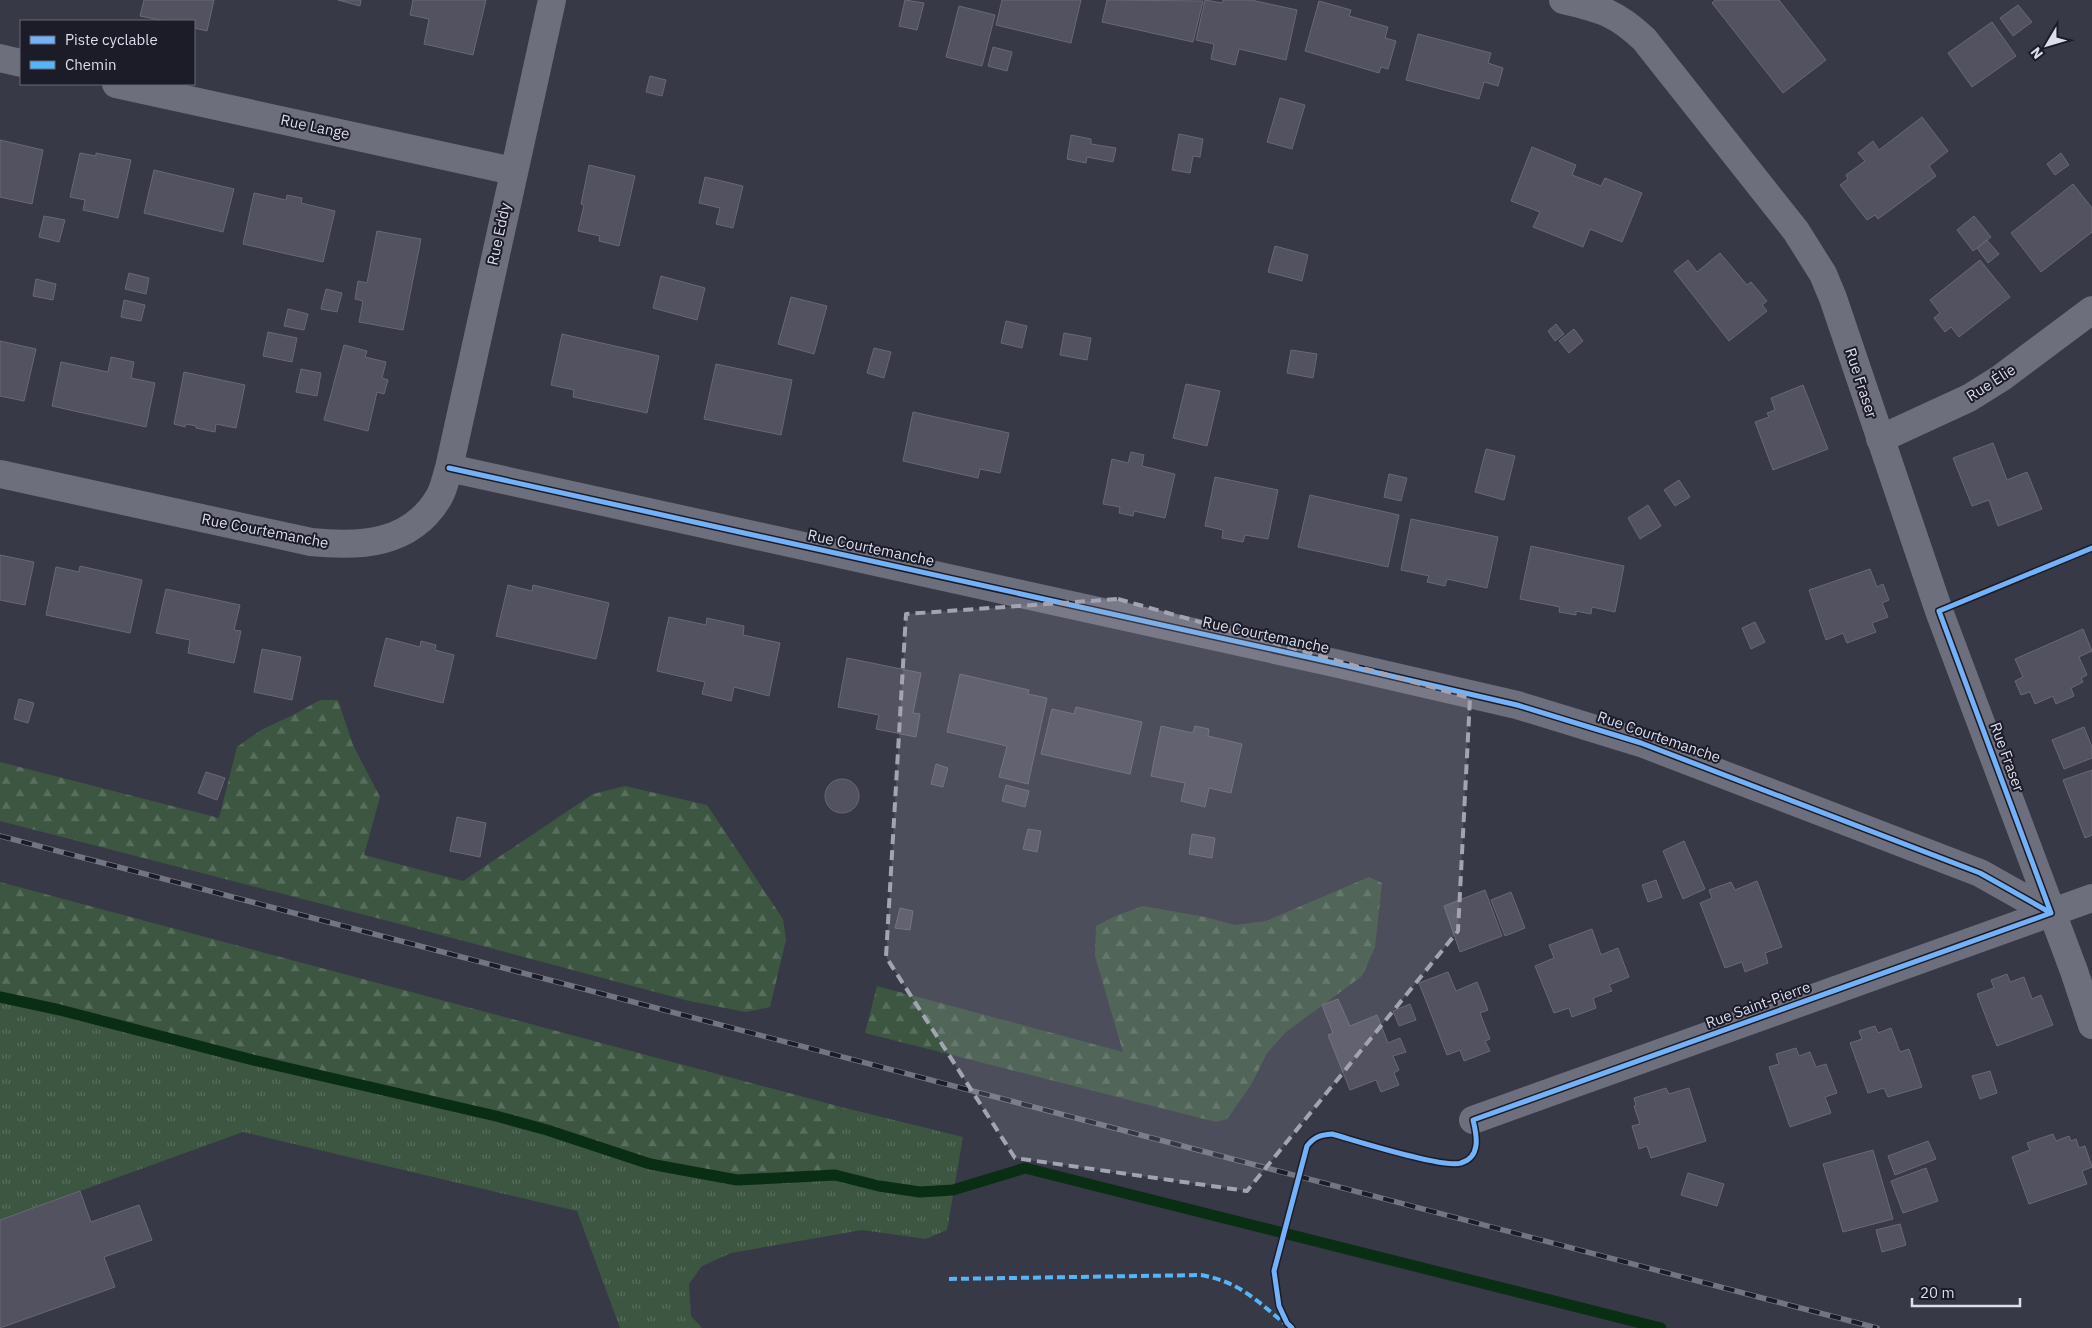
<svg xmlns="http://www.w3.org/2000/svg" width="2092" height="1328" font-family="'IBM Plex Sans',sans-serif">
  <defs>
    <pattern id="grass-tufts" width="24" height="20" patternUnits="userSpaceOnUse" patternTransform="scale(1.25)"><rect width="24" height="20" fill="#3c5642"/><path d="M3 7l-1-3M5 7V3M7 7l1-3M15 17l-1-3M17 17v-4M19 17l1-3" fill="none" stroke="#586e5e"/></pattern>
    <pattern id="forest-firs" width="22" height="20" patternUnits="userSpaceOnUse" patternTransform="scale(1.25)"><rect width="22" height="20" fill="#3c5642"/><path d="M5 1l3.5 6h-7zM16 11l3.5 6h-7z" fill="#586e5e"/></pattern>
  </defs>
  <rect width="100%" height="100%" fill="#383946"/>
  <path fill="url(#grass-tufts)" d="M 0,997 L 60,1010 L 253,1060 L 496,1116 L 547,1130 L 650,1164 L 737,1180 L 834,1175 L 841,1107 L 963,1137 L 947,1230 L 926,1239 L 862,1230 L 731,1253 L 702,1266 L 689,1284 L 691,1316 L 702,1328 L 620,1328 L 577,1211 L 243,1132 L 0,1220 Z"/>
  <path fill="url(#forest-firs)" d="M 320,700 L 338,700 L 353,745 L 380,797 L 364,855 L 463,881 L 593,794 L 625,786 L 707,805 L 783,919 L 786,940 L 770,1007 L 746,1012 L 689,1001 L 396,923 L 0,821 L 0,762 L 219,818 L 237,747 L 261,730 L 293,715 Z
    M 1369,877 L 1382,883 L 1375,947 L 1362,976 L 1286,1032 L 1267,1053 L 1251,1085 L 1227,1119 L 1216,1122 L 865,1033 L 877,986 L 1123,1052 L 1095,956 L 1096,926 L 1115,916 L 1143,906 L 1205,917 L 1235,925 L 1266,921 Z
    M 0,882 L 841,1107 L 835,1175 L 737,1180 L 650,1164 L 547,1130 L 496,1116 L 253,1060 L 60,1010 L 0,997 Z"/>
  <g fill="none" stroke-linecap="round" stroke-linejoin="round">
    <path stroke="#0a2e14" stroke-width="11" d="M 0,997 L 60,1010 L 253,1060 L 496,1116 L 547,1130 L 650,1164 L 737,1180 L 835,1175 L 879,1186 L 920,1192 L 953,1190 L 1025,1168 L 1661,1328"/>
  </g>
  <path fill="#525260" stroke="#696975" d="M 144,0 L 214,0 L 207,31 L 194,28 L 194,21 L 165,21 L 140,16 Z
    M 338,0 L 361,0 L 360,6 Z
    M 413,0 L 486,0 L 473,55 L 424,44 L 429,19 L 410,15 Z
    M 905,0 L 924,3 L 917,30 L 899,26 Z
    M 1002,0 L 1081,0 L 1071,43 L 996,25 Z
    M 1107,0 L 1203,1 L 1193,42 L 1102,22 Z
    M 1205,0 L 1222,3 L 1223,0 L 1251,0 L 1297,10 L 1286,60 L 1239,49 L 1235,65 L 1211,59 L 1214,44 L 1196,40 Z
    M 1715,0 L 1779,0 L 1826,60 L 1783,93 L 1712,3 Z
    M 1319,1 L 1351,10 L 1349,16 L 1388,27 L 1385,38 L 1396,41 L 1388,69 L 1381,67 L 1379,73 L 1305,51 Z
    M 2018,5 L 2032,22 L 2013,36 L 2000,18 Z
    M 959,6 L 995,15 L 982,66 L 946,57 Z
    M 1992,22 L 2016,56 L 1972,87 L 1948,53 Z
    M 1418,34 L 1491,53 L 1488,63 L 1503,68 L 1498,86 L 1484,82 L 1479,99 L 1406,80 Z
    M 993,47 L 1012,52 L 1007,71 L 988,66 Z
    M 650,76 L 666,80 L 662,96 L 646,92 Z
    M 1280,98 L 1305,105 L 1292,149 L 1267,142 Z
    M 1922,117 L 1948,151 L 1929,166 L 1936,176 L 1878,219 L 1875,215 L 1867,220 L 1840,185 L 1848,179 L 1846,175 L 1865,161 L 1858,153 L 1873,141 L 1879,150 Z
    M 1179,134 L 1203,139 L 1200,157 L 1193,156 L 1190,173 L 1172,170 Z
    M 1071,135 L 1091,139 L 1091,144 L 1116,148 L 1113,162 L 1087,157 L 1086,163 L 1067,159 Z
    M 0,140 L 43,150 L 32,204 L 0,197 Z
    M 1532,147 L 1576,165 L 1572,175 L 1601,186 L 1605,178 L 1642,193 L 1622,242 L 1590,229 L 1583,247 L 1533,227 L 1540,212 L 1511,201 Z
    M 80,153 L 96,156 L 96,153 L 131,160 L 118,218 L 83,210 L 85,200 L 70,197 Z
    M 2061,153 L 2069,165 L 2055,175 L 2047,164 Z
    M 589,165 L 635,176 L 619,246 L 599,241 L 600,236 L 578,231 L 584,205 L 581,204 Z
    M 154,170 L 234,189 L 223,232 L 144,213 Z
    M 705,177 L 743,186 L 733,228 L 716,224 L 720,208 L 699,203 Z
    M 2073,184 L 2092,208 L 2092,232 L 2041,272 L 2011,233 Z
    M 254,193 L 286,200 L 287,195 L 302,198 L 301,203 L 335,211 L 323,262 L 243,244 Z
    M 44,216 L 65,220 L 59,242 L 39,237 Z
    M 1974,216 L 1991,237 L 1973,251 L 1957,230 Z
    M 377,231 L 421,239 L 403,330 L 359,322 L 363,301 L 355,299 L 358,281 L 367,283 Z
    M 1987,240 L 1999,254 L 1988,263 L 1977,248 Z
    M 1275,246 L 1308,255 L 1302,281 L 1268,272 Z
    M 1720,253 L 1747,285 L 1751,282 L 1767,301 L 1762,305 L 1767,311 L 1729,341 L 1674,271 L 1688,260 L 1697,272 Z
    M 1980,260 L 2010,297 L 1959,337 L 1951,327 L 1945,332 L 1934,318 L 1940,313 L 1930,300 Z
    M 129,273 L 149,278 L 146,294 L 125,289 Z
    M 661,276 L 705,288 L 697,320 L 653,308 Z
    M 36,279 L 56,284 L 53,300 L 33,296 Z
    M 326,289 L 342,293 L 337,312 L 321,309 Z
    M 791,297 L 827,306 L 814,354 L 778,344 Z
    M 124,300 L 145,305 L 141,321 L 121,317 Z
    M 288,309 L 308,314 L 304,330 L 284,326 Z
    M 1006,321 L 1027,326 L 1022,348 L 1001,343 Z
    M 1556,324 L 1564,334 L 1555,341 L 1548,331 Z
    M 1574,329 L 1583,341 L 1569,353 L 1559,341 Z
    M 268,332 L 297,338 L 292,362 L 263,356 Z
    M 1064,333 L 1091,338 L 1087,360 L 1060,355 Z
    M 562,334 L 659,356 L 647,413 L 573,397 L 574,390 L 551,385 Z
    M 0,341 L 36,349 L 24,401 L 0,396 Z
    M 344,345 L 367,351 L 365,357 L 386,362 L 382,378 L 388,380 L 384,394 L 377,392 L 368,431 L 324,420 Z
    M 874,348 L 891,352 L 884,378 L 867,373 Z
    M 1291,350 L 1317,354 L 1313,378 L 1287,373 Z
    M 111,357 L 134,362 L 131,378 L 155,383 L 146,427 L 52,406 L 61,362 L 108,372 Z
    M 716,364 L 792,380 L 781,435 L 704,419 Z
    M 301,369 L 321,373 L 317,396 L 296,392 Z
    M 184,372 L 245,385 L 236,428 L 216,424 L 215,432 L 196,428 L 196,426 L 186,424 L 185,427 L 174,424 Z
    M 1186,384 L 1220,391 L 1207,446 L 1173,438 Z
    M 1803,385 L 1828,449 L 1773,470 L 1755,422 L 1769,417 L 1767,413 L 1775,410 L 1771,398 Z
    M 913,412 L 1009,433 L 1000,473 L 980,469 L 978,478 L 903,461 Z
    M 1993,443 L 2007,480 L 2027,472 L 2042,509 L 1998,526 L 1989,500 L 1972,506 L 1953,458 Z
    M 1486,449 L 1515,456 L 1504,500 L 1475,492 Z
    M 1131,452 L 1144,455 L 1142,466 L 1175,474 L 1165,518 L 1134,511 L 1133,516 L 1119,513 L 1120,507 L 1103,504 L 1112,459 L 1128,463 Z
    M 1389,474 L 1407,478 L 1401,501 L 1384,497 Z
    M 1215,477 L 1278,490 L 1268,539 L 1245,535 L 1243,542 L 1222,538 L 1223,530 L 1205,526 Z
    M 1679,480 L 1690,497 L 1675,506 L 1664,490 Z
    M 1310,495 L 1399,515 L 1388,567 L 1298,547 Z
    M 1648,505 L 1661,526 L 1640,539 L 1628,518 Z
    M 1411,519 L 1498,537 L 1487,588 L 1447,579 L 1445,586 L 1427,582 L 1429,576 L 1401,570 Z
    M 1531,546 L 1624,566 L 1615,612 L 1592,607 L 1591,614 L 1576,611 L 1576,615 L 1559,612 L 1560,607 L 1520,599 Z
    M 0,555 L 34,562 L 25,605 L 0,600 Z
    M 80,566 L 142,580 L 130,633 L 46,615 L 56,567 L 79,572 Z
    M 1870,569 L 1877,587 L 1883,584 L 1889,600 L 1882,603 L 1888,617 L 1872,623 L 1876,632 L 1847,643 L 1843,633 L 1826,640 L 1809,590 Z
    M 508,585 L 532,591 L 533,585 L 609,603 L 596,659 L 496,636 Z
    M 166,589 L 240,605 L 234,630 L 241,631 L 234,663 L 188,653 L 190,640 L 156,633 Z
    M 669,617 L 706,625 L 707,618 L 744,626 L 743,635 L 780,643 L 769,696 L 734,687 L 731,701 L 702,694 L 705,682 L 657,671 Z
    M 1755,622 L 1765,642 L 1751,649 L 1742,628 Z
    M 2083,629 L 2092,651 L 2079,657 L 2087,675 L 2081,678 L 2083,682 L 2071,688 L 2074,696 L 2056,704 L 2053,696 L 2035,704 L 2030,692 L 2021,695 L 2015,681 L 2023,677 L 2015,659 Z
    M 386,638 L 420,647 L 421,641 L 436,645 L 435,650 L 454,655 L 443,703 L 374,686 Z
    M 262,649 L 301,657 L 292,700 L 254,692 Z
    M 847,658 L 921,673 L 913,713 L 920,714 L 916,737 L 876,729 L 879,715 L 838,707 Z
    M 960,674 L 1029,690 L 1028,694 L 1047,698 L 1028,784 L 999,777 L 1007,746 L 947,732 Z
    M 19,699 L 34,703 L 28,723 L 14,719 Z
    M 1076,707 L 1142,722 L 1130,774 L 1041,754 L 1052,709 L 1074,714 Z
    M 1161,726 L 1193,733 L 1195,726 L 1209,729 L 1208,736 L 1242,744 L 1231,793 L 1209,788 L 1205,807 L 1181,801 L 1185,783 L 1151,776 Z
    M 2084,727 L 2092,747 L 2092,758 L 2064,769 L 2052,740 Z
    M 936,764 L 948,768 L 943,787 L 931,784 Z
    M 2092,770 L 2092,835 L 2085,838 L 2063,780 Z
    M 206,772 L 225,778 L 217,800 L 198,793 Z
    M825 796a17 17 0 1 1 34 0a17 17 0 1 1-34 0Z
    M 1006,785 L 1029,791 L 1025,807 L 1002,801 Z
    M 457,817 L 486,823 L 480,857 L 450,851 Z
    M 1028,829 L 1041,831 L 1037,852 L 1023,849 Z
    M 1192,834 L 1215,838 L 1212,858 L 1189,854 Z
    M 1684,841 L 1705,889 L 1683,899 L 1663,851 Z
    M 1656,880 L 1662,897 L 1648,902 L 1642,885 Z
    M 1757,881 L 1782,947 L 1765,953 L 1768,963 L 1745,972 L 1742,962 L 1725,968 L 1700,903 L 1712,898 L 1709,890 L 1731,882 L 1735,890 Z
    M 1485,890 L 1502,936 L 1460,952 L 1444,906 Z
    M 1511,892 L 1525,928 L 1505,936 L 1491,900 Z
    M 900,908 L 913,911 L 910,930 L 895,928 Z
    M 1592,929 L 1601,955 L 1618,948 L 1629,977 L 1609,985 L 1612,991 L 1593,998 L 1596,1008 L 1572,1017 L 1569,1008 L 1554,1013 L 1535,966 L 1554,958 L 1549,945 Z
    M 1448,972 L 1456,991 L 1477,982 L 1488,1010 L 1480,1013 L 1490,1039 L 1485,1041 L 1490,1051 L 1464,1061 L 1460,1050 L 1447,1055 L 1419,983 Z
    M 2007,974 L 2010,982 L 2024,977 L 2032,999 L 2041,995 L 2053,1025 L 1997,1046 L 1977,994 L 1994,988 L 1991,980 Z
    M 1338,999 L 1350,1026 L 1377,1015 L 1388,1043 L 1400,1038 L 1406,1052 L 1393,1056 L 1399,1070 L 1394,1073 L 1399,1085 L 1381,1092 L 1376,1080 L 1350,1090 L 1328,1035 L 1333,1033 L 1322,1005 Z
    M 1410,1004 L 1416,1020 L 1399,1026 L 1393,1011 Z
    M 1875,1026 L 1878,1033 L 1891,1028 L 1900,1052 L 1909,1049 L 1922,1087 L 1888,1097 L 1884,1088 L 1868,1093 L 1850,1043 L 1862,1039 L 1859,1031 Z
    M 1796,1048 L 1799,1056 L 1810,1052 L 1816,1067 L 1826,1064 L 1837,1093 L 1825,1097 L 1831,1113 L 1790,1127 L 1769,1067 L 1779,1064 L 1776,1054 Z
    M 1990,1071 L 1997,1093 L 1980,1099 L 1972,1076 Z
    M 1666,1088 L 1669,1094 L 1689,1088 L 1706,1141 L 1651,1158 L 1647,1146 L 1639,1149 L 1632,1126 L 1640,1124 L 1634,1106 L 1636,1105 L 1634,1098 Z
    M 2053,1134 L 2056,1141 L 2069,1136 L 2071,1141 L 2076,1139 L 2079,1148 L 2085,1146 L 2092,1167 L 2082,1171 L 2087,1184 L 2029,1204 L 2012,1157 L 2030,1150 L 2027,1143 Z
    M 1928,1141 L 1936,1159 L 1895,1175 L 1888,1156 Z
    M 1873,1150 L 1893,1219 L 1843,1232 L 1823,1164 Z
    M 1926,1168 L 1938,1201 L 1903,1213 L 1891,1181 Z
    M 1688,1173 L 1724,1184 L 1717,1206 L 1681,1195 Z
    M 80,1191 L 91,1222 L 139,1205 L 152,1240 L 104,1257 L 115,1287 L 0,1328 L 0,1220 Z
    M 1900,1224 L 1906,1245 L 1882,1252 L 1876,1230 Z"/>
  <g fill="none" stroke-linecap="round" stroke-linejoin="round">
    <path stroke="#6e6f7c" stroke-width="28" d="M 1563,0 C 1601,9 1615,12 1644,39 L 1796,231 L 1823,274 L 1833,298 L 1939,611 L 2074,971 L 2092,1025
      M 0,58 L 21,63
      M 116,84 L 513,171
      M 1880,439 L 1969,398 L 2001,378 L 2092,310
      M 449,468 L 1339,664 L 1517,705 L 1641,743 L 1980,873 L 2051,913
      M 0,474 L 311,542 C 360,547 411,545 439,497 C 444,489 446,477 449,468 L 552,0
      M 1473,1120 L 2092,898"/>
    <g stroke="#747582" stroke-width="5.5">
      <path id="rail" d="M 0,836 L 1877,1328"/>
    </g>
    <use href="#rail" stroke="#1c1c28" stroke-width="4" stroke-dasharray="11" stroke-linecap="butt"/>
    <path stroke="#56b5f8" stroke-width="4" stroke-dasharray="8 4" stroke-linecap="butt" d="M 949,1279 L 1201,1275 C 1239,1282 1255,1299 1284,1323"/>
    <g stroke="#1c1c28" stroke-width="8">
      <path id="cycleway" d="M 449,468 L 1339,664 L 1517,705 L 1641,743 L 1980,873 L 2051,913
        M 2051,913 L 1939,611 L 2092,548
        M 1292,1328 L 1287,1323 L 1279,1306 L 1274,1271 L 1307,1146 C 1314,1137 1320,1135 1332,1134 C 1354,1140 1444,1169 1461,1163 C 1481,1157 1477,1136 1473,1120 L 2051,913"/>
    </g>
    <use href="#cycleway" stroke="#73b2f8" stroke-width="5"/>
  </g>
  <path fill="#a3a4b3" fill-opacity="0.2" stroke="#a3a4b3" stroke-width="4" stroke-dasharray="10 6" stroke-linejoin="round" d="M 1118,599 L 1470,698 L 1458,931 L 1247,1191 L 1015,1158 L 886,957 L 906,614 Z"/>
  <g text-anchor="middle" stroke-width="4" stroke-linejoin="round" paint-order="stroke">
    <g font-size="15" fill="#dcdded" stroke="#1c1c28">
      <text transform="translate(315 127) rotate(12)" y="5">Rue Lange</text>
      <text transform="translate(499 234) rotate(-78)" y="5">Rue Eddy</text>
      <text transform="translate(1861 383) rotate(72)" y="5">Rue Fraser</text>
      <text transform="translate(1991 383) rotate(-33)" y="5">Rue Élie</text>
      <text transform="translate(265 531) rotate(11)" y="5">Rue Courtemanche</text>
      <text transform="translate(871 548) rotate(12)" y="5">Rue Courtemanche</text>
      <text transform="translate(1266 635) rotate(12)" y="5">Rue Courtemanche</text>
      <text transform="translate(1659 737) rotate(19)" y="5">Rue Courtemanche</text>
      <text transform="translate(2007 757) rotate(70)" y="5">Rue Fraser</text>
      <text transform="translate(1758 1005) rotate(-20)" y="5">Rue Saint-Pierre</text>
    </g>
  </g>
  <rect x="20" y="20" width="175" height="65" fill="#1c1c28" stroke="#696977"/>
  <rect x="30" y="36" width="25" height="8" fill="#73b2f8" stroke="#696977"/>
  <text x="65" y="45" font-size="15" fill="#dcdded">Piste cyclable</text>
  <rect x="30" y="61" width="25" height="8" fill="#56b5f8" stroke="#696977"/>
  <text x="65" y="70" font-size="15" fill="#dcdded">Chemin</text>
  <g transform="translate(2047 45) rotate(232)" stroke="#1c1c28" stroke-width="4" paint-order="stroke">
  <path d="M0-4L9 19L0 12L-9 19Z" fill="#dcdded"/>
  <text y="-8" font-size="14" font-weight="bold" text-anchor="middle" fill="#dcdded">N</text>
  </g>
  <path d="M1912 1298v8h108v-8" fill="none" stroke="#dcdded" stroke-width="2.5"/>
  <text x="1920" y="1298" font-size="15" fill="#dcdded" stroke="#1c1c28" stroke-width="4" paint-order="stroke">20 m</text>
</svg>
